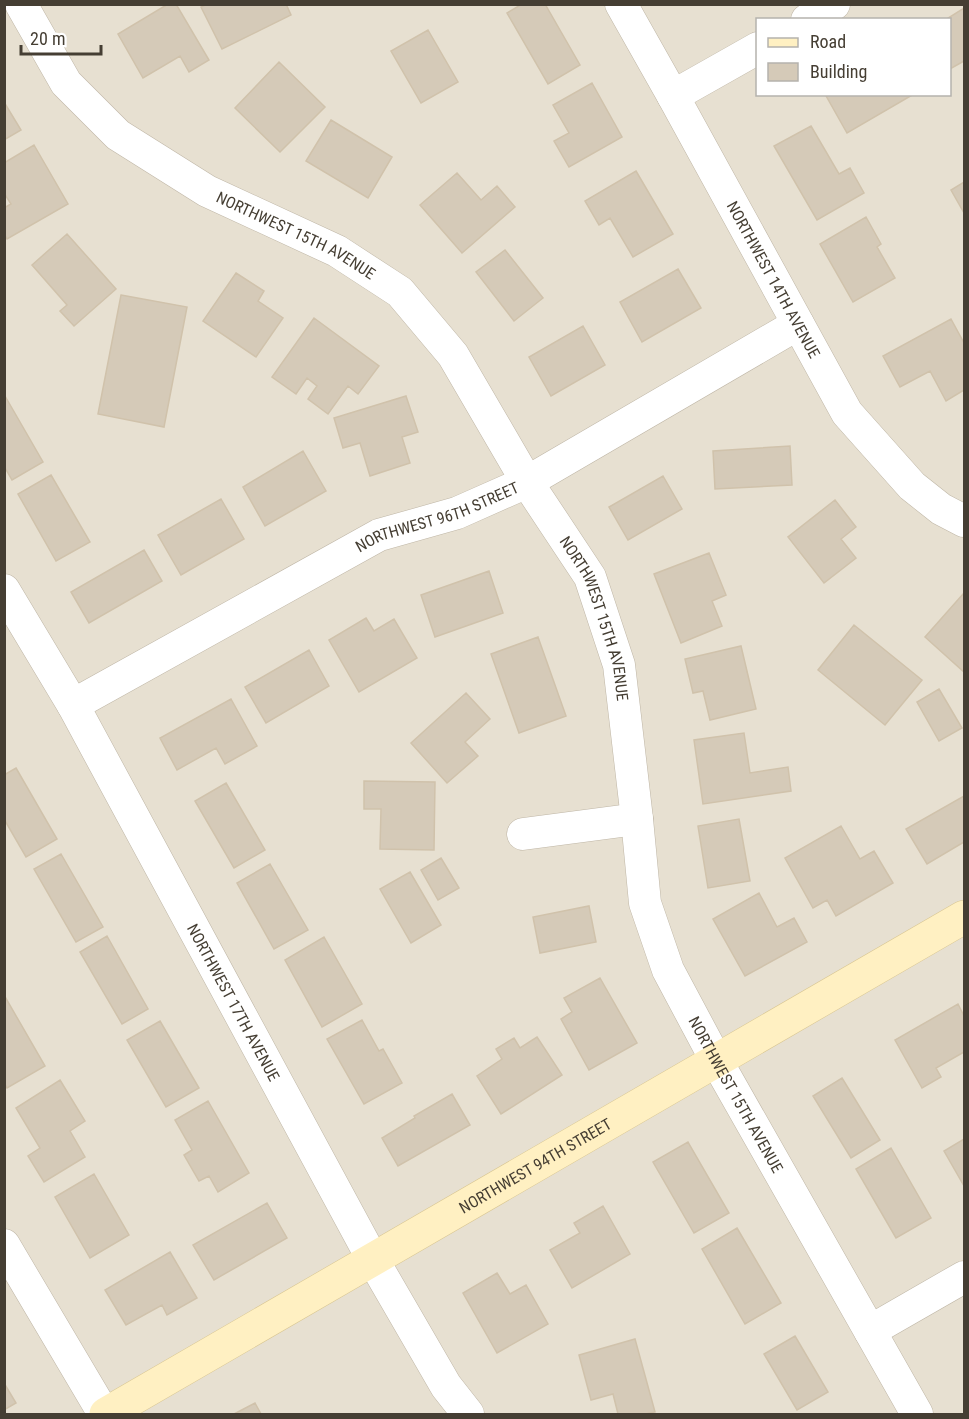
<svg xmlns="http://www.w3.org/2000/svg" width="969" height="1419" font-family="'Roboto Condensed',sans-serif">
  <rect width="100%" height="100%" fill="#f3eee4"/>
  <path fill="#e7e0d1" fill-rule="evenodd" d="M 5,5 L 964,5 L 964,1414 L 5,1414 ZM 758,20 L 950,20 L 950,94 L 758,94 Z"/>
  <path fill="#d5cab8" stroke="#d0c2ab" stroke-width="1.5" d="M 168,4 L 176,4 L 209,60 L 189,72 L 180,56 L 143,78 L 118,34 Z
    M 207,4 L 286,4 L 291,15 L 222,49 L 201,7 Z
    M 522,4 L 545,4 L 580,65 L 548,84 L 507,13 Z
    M 964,8 L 964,61 L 950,69 L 950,20 L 945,20 Z
    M 428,30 L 458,82 L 421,103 L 391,51 Z
    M 279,62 L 325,107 L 280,152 L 235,108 Z
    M 592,83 L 622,137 L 569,167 L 554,141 L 569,133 L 553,105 Z
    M 825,94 L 914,94 L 847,133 Z
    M 4,102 L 21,130 L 4,140 Z
    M 331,120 L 392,157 L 368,198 L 306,161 Z
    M 811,126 L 839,174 L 850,168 L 864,193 L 817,220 L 774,146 Z
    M 34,145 L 68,204 L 7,239 L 4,234 L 4,208 L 11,204 L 4,193 L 4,163 Z
    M 636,171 L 673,234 L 633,257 L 610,218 L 599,225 L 585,201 Z
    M 457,173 L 481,200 L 497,186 L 515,207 L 462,253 L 420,205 Z
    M 964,182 L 964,213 L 951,190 Z
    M 866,217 L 881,244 L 877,247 L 895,278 L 853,302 L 820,244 Z
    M 67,234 L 116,289 L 74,326 L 60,311 L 67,305 L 32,265 Z
    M 505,250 L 543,298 L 514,321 L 476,272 Z
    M 678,269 L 701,308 L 642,342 L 620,302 Z
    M 236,273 L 264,291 L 258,301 L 283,318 L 256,357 L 203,321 Z
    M 121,295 L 187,307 L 164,427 L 98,414 Z
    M 314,318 L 379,366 L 358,394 L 348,386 L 328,414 L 308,399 L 317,386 L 307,378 L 296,394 L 272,377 Z
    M 951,319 L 964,343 L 964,390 L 946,401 L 930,371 L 900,387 L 883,356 Z
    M 583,326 L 605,365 L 551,396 L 529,357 Z
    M 5,396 L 43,462 L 12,480 L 4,466 Z
    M 406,396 L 418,432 L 402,437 L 410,463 L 370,476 L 360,443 L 343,448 L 334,418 Z
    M 790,446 L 792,485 L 715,489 L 713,451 Z
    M 303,451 L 326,491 L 265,526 L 243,487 Z
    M 51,475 L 90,542 L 56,561 L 18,494 Z
    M 663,476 L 682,509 L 628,540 L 609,507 Z
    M 221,499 L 244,539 L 181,575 L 158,535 Z
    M 835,500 L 856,527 L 841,539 L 856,558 L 824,583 L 788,537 Z
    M 144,550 L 162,581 L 89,623 L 71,592 Z
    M 709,553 L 726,595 L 712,601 L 722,626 L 681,643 L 654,574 Z
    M 489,571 L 503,613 L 435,637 L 421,595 Z
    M 963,594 L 964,596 L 964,672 L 925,637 Z
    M 366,618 L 374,631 L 394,619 L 417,658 L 359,692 L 329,640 Z
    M 854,625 L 922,680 L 885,725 L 818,670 Z
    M 538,637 L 566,716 L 519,733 L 491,654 Z
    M 741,646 L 756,709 L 710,720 L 703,691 L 693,693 L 685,659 Z
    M 309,650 L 329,686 L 266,723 L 245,687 Z
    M 939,689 L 962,728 L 939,741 L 917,702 Z
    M 466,693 L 490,719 L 465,742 L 478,756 L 447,783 L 411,743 Z
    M 231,699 L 257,746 L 225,764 L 216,748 L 177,770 L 160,738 Z
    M 744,733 L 750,773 L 788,767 L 791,791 L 703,804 L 694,740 Z
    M 16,768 L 57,839 L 26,857 L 4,819 L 4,775 Z
    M 364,781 L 435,782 L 434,850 L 380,849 L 381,809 L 364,809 Z
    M 226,783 L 265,850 L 234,868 L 195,801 Z
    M 964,796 L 964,842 L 927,864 L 906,829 Z
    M 739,819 L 750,881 L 708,888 L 698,826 Z
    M 841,826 L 860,859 L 874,851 L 893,883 L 836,916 L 827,900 L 813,908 L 785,858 Z
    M 61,854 L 103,927 L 76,942 L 34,869 Z
    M 441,858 L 459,888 L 438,900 L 421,870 Z
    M 270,864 L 308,930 L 274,949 L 237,883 Z
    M 410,872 L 441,925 L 411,943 L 380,889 Z
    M 759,893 L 777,927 L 794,918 L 807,942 L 745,976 L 713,919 Z
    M 589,906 L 596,942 L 540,953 L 533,917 Z
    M 107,936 L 148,1009 L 122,1024 L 80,952 Z
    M 324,937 L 362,1004 L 322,1027 L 285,960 Z
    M 600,978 L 637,1043 L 589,1070 L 561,1019 L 572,1012 L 564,998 Z
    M 4,995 L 45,1066 L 7,1088 L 4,1083 Z
    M 958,1004 L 964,1016 L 964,1052 L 936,1068 L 941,1077 L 922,1088 L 895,1040 Z
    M 362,1020 L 379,1051 L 383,1049 L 402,1083 L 364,1104 L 327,1039 Z
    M 160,1021 L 199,1088 L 166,1107 L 127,1040 Z
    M 537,1037 L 562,1075 L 501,1114 L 477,1076 L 502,1059 L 496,1049 L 514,1038 L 520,1048 Z
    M 842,1078 L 880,1140 L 851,1158 L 813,1096 Z
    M 60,1080 L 85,1121 L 70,1131 L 85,1157 L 44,1182 L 28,1156 L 40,1148 L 16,1108 Z
    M 452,1094 L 470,1125 L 398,1166 L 382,1138 L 415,1118 L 414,1116 Z
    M 208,1101 L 249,1173 L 218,1192 L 209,1176 L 199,1181 L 184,1155 L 192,1150 L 175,1120 Z
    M 964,1139 L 964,1186 L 944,1151 Z
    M 688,1142 L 729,1213 L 694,1233 L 653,1162 Z
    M 891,1148 L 931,1218 L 896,1238 L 856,1169 Z
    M 94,1174 L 129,1235 L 90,1258 L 55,1197 Z
    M 267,1203 L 287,1238 L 214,1280 L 193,1245 Z
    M 603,1206 L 630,1254 L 572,1288 L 550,1250 L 580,1233 L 574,1223 Z
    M 737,1228 L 781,1303 L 745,1324 L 702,1249 Z
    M 170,1252 L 197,1298 L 167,1315 L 162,1305 L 126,1325 L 105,1290 Z
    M 497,1273 L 510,1294 L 526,1285 L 548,1324 L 497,1353 L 463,1293 Z
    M 795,1336 L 828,1392 L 797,1410 L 764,1354 Z
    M 635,1339 L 655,1412 L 645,1414 L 618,1414 L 613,1394 L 591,1400 L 579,1355 Z
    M 4,1383 L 16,1403 L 4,1410 Z
    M 255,1403 L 261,1414 L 234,1414 Z"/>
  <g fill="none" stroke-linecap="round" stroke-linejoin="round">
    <g stroke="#bfb6a6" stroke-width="33">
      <g id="street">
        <path id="s1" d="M 21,4 L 66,83 L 118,135 L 207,191 L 337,251 L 400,292 L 453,355 L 527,482 L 590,577 L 619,665 L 637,819 L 645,903 L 668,970 L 716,1060 L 917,1414"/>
        <path id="s2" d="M 621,4 L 673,96 L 847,413 L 912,486 L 941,509 L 964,521"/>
        <path d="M 807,20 L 834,4"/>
        <path d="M 673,96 L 758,48"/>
        <path id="s3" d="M 4,590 L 73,705 L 373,1260 L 446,1386 L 468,1414"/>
        <path id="s4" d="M 73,705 L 379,535 L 457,513 L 527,482 L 798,324"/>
        <path d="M 523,834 L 637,819"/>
        <path d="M 4,1245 L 104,1414"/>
        <path d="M 870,1331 L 964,1277"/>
      </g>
    </g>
    <g stroke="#d9c692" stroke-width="34">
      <g id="secondary">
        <path id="s5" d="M 106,1414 L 964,917"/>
      </g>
    </g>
    <use href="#street" stroke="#fff" stroke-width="32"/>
    <use href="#secondary" stroke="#fff0c2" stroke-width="33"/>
  </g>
  <g text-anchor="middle" stroke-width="6" stroke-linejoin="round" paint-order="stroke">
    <g font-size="16" fill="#453e33" stroke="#fff">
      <text dy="6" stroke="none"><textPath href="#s1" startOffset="369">NORTHWEST 15TH AVENUE</textPath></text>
      <text dy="6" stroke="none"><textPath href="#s2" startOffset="315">NORTHWEST 14TH AVENUE</textPath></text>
      <text dy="6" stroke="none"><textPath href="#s4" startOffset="411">NORTHWEST 96TH STREET</textPath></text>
      <text dy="6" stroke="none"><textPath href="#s1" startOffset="872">NORTHWEST 15TH AVENUE</textPath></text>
      <text dy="6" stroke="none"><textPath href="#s3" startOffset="472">NORTHWEST 17TH AVENUE</textPath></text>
      <text dy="6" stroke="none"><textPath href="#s1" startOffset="1376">NORTHWEST 15TH AVENUE</textPath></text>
      <text dy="6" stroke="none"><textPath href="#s5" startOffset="496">NORTHWEST 94TH STREET</textPath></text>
    </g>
  </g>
  <rect width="969" height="1419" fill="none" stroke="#453e33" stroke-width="12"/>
  <rect x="756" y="18" width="195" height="78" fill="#ffffff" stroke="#b5b2ad" stroke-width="1.5"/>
  <rect x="768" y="38" width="30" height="9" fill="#fff0c2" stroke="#b5b2ad" stroke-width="1.5"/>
  <text x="810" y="48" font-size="18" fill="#453e33">Road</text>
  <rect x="768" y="63" width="30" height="18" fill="#d5cab8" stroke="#b5b2ad" stroke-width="1.5"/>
  <text x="810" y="78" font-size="18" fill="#453e33">Building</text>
  <path d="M21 45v9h80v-9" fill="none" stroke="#453e33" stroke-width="3"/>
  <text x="30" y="45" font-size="18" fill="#453e33" stroke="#ffffff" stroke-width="4.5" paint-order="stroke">20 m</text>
</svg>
